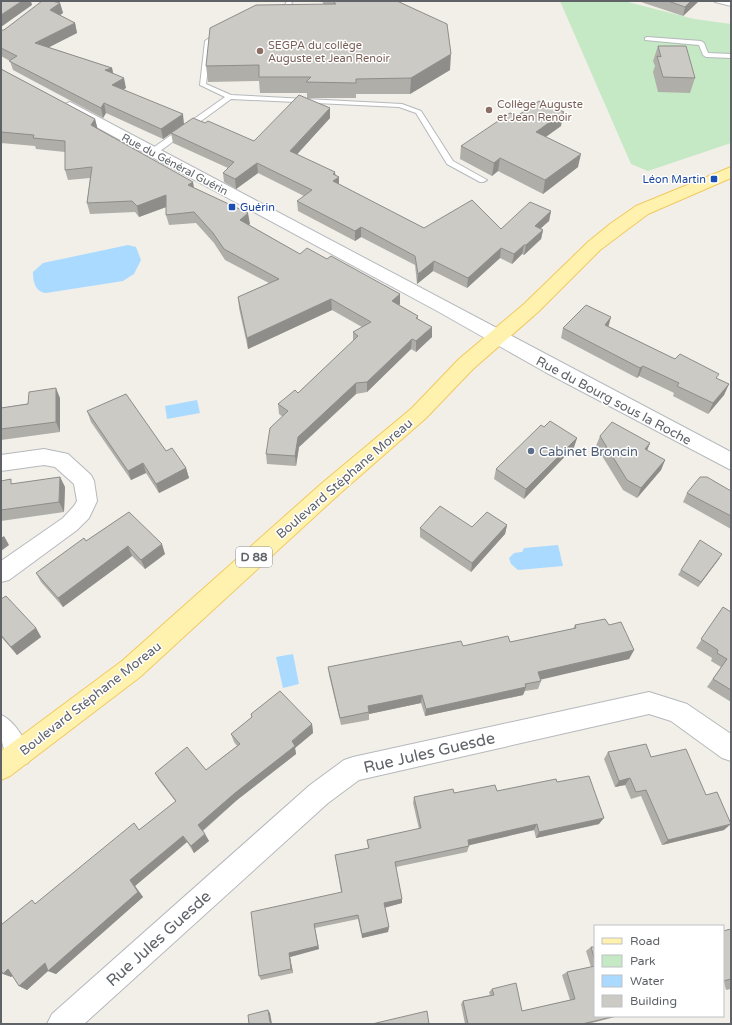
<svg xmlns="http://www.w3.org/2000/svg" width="732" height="1025" font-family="'Varela Round',sans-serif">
  <rect width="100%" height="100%" fill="#f1efe8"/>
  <path fill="#c5e8c5" d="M 560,1 L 624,1 L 694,19 L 731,24 L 731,143 L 648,171 L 631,164 Z"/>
  <path fill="#aadaff" d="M 128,245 L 136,247 L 141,260 L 134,274 L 123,281 L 46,293 C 35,292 33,281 33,272 L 43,263 Z
    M 197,400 L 200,413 L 167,419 L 165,406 Z
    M 558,545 L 563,566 L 518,570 L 511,564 L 509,558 L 514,553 L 522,552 L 524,548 Z
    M 293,654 L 299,684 L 283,688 L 276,657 Z"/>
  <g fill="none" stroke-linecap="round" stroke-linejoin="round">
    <g stroke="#b5b8bc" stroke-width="2">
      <path id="lane" d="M 287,1 L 293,1 L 289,7 L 275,11 L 272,9 L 285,5 Z
        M 714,1 L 731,2 L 731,6 L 715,2 Z
        M 219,31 L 221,32 L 221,34 L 211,42 L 206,84 L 231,95 L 402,104 L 421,111 L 453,161 L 487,180 L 483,182 L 480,182 L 447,164 L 416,113 L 399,107 L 231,99 L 156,154 L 150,154 L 150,150 L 225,97 L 200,85 L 205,41 Z
        M 647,37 L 701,41 L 704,43 L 708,53 L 731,54 L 731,58 L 706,57 L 703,55 L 699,45 L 645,40 L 645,38 Z"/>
    </g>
    <g stroke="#b5b8bc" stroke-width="2">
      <path id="street" d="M 44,449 L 68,454 L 91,475 L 94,481 L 97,501 L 89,518 L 77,530 L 9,580 L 1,582 L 1,561 L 63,518 L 74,506 L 77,501 L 74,484 L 55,467 L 44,465 L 1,471 L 1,455 Z
        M 649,692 L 687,704 L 731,734 L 731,761 L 722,758 L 671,721 L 649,714 L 359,780 L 328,803 L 84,1024 L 47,1024 L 52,1014 L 310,785 L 344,760 L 353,757 Z
        M 1,715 C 15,721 25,740 31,754 L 28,763 L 19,766 C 0,757 1,736 1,715 Z"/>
    </g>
    <g stroke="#b6babf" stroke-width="2">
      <path id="secondary" d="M 70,102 L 731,452 L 731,470 L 545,372 L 439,312 L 65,110 L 62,107 L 65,104 Z"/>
    </g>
    <g stroke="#f2c960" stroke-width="2">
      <path id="primary" d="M 731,167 L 731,178 L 648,214 L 600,250 L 538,312 L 473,369 L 426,418 L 337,496 L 140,677 L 10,776 L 1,780 L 1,751 L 122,661 L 321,484 L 412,408 L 459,359 L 524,304 L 588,242 L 610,224 L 636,206 Z"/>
    </g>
    <use href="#lane" fill="#fff" fill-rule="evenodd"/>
    <use href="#street" fill="#fff" fill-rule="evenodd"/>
    <use href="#secondary" fill="#fff" fill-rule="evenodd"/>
    <use href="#primary" fill="#fff2af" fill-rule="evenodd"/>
  </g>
  <path fill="#afaea9" d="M 322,1 L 397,1 L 450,70 L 410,94 L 356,94 L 356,98 L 307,98 L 307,93 L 260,93 L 259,81 L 208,82 L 206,66 L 324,5 Z
    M 638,1 L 699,1 L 683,16 Z
    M 60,3 L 63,13 L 59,15 L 75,23 L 77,33 L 48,47 L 112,68 L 113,74 L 126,88 L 123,89 L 184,124 L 163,139 L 106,113 L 103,118 L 13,70 L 10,61 L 1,56 L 1,30 L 4,30 Z
    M 658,46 L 695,78 L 690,93 L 658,92 L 653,72 L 655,66 L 653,61 Z
    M 1,69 L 95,119 L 97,128 L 194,188 L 250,224 L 249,225 L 300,254 L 327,259 L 400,294 L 400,304 L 399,305 L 418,316 L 418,319 L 432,337 L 416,352 L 411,349 L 367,392 L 356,394 L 312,435 L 299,447 L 296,466 L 267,464 L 266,454 L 283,417 L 279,414 L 278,404 L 298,393 L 353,341 L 353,332 L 362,327 L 332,310 L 248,349 L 239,308 L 238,297 L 269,283 L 225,260 L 214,243 L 196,223 L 169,225 L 166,215 L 166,207 L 139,217 L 135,212 L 90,214 L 87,203 L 90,178 L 68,180 L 65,170 L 65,152 L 36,149 L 35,146 L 1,143 Z
    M 330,108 L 330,118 L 297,154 L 339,177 L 339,185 L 424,228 L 501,229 L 551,211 L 549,221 L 541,228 L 543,230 L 541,239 L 524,255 L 522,254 L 512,264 L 500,258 L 467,288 L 433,271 L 417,284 L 415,265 L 361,237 L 355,241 L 298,211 L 297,201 L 304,196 L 258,173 L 236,189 L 224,182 L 223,173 L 228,168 L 173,143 L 171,133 L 205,123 L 254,141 Z
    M 517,116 L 561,126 L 546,137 L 578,167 L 543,194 L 498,171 L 492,176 L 460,159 L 461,146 Z
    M 611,317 L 608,326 L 675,359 L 729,384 L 724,395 L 708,414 L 673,396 L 674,393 L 639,376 L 637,378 L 561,338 L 563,328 Z
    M 60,398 L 60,432 L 1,440 L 1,408 Z
    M 87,411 L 166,451 L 186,468 L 189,478 L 159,493 L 146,473 L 131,480 L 91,422 Z
    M 544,427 L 577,438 L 574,447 L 524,499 L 494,479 L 496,469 Z
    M 600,436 L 650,443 L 647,450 L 665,460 L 661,470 L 637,498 L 623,490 L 596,446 Z
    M 60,477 L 65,487 L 64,512 L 1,521 L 1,481 L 13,484 Z
    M 731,491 L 731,529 L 683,502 L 687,493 Z
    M 129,512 L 165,554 L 145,569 L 132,556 L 63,607 L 41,582 L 36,573 L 86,541 Z
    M 507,525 L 505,534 L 471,572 L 420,537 L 420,528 L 472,527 Z
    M 719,559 L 698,587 L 678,575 L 681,570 Z
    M 1,599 L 36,628 L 41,637 L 17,655 L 2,638 L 1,639 Z
    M 723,607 L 731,612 L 731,702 L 707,687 L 721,667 L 711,661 L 712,658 L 696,648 Z
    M 575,625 L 609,625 L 634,650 L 629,659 L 541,679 L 541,681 L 538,689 L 525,691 L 523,695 L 425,716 L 421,703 L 369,714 L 369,720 L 341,725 L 329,675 L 328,667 L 463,646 L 510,642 L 573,629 Z
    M 251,714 L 312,724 L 313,733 L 295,748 L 296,754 L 237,800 L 203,831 L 209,841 L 194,853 L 187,842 L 135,886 L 143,897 L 56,974 L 48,971 L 27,990 L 19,986 L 13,976 L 11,977 L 36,903 L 139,830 L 176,802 L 159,780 L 155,773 L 206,770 L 237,746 L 234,742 L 231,734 L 252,717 Z
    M 608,752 L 651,757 L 706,795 L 724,830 L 662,845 L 641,796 L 631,799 L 625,785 L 615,787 L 604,759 Z
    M 557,782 L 599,824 L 536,838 L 534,830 L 469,845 L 469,846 L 467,852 L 396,867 L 402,899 L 402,903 L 385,907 L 389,927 L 388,932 L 362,938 L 358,919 L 315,928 L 319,949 L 290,957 L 293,973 L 261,980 L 259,976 L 341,892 L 335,855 L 368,848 L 367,840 L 419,829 L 413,803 L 414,797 L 454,793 L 497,791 Z
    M 731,929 L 731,989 L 726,990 L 724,982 L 723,982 L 723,931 Z
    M 591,947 L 595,947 L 595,1016 L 618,1016 L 615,1017 L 588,1024 L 465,1024 L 461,1004 L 463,1001 L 490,995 L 489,992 L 492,989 L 522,1011 L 570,1000 L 562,975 L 567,972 L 591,967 L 586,951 Z"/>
  <path fill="#8f8d8a" d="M 22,1 L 31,1 L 32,5 L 1,27 L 1,15 Z
    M 691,1 L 699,1 L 683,16 L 685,7 Z
    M 60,3 L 63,13 L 53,20 L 50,10 Z
    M 75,23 L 77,33 L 38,53 L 35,43 Z
    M 451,54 L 450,70 L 410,94 L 411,78 Z
    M 112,68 L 114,77 L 105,70 Z
    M 124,78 L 126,88 L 114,95 L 112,85 Z
    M 104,103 L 106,113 L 103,118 L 101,108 Z
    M 330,108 L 330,118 L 291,161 L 290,151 Z
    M 564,112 L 561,126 L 534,145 L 536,132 Z
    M 183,114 L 184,124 L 163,139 L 161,129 Z
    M 95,119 L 98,130 L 91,125 Z
    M 581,154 L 578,167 L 543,194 L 545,180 Z
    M 500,158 L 498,171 L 492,176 L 494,163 Z
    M 257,163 L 258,173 L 236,189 L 235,179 Z
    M 335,172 L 336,179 L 339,177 L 339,186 L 333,191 L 333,174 Z
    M 193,182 L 195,193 L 188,185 Z
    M 166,195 L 169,206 L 139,217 L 137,206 Z
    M 551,211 L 549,221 L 533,235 L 535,226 Z
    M 248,213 L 250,224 L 242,230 L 240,220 Z
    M 361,227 L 361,237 L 355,241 L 355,231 Z
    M 543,230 L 541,239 L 524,255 L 526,245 Z
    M 524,245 L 522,254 L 512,264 L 514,254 Z
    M 501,248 L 500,258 L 467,288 L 468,278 Z
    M 434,261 L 433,271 L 417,284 L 418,274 Z
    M 400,294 L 400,304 L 391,312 L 392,301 Z
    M 331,299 L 332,310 L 248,349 L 247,338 Z
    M 611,317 L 608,328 L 605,325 Z
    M 432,327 L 432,337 L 416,352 L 416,341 Z
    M 412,339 L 411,349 L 367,392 L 367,382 Z
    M 643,366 L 639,376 L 637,378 L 640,368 Z
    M 356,383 L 356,394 L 312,435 L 299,447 L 296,466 L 295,456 L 298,437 L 311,425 Z
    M 729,384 L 724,395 L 708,414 L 713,403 Z
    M 56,388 L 60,398 L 60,432 L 56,422 Z
    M 577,438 L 574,447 L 524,499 L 526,489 Z
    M 650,443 L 646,453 L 645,449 Z
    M 665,460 L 661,470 L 637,498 L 641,488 Z
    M 143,463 L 146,473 L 131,480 L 128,471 Z
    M 186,468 L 189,478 L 159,493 L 156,484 Z
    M 60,477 L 65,487 L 64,512 L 59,502 Z
    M 507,525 L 505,534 L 471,572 L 472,563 Z
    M 4,536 L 9,545 L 1,551 L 1,538 Z
    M 162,544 L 165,554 L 145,569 L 141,560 Z
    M 128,546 L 132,556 L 63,607 L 58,598 Z
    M 722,554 L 719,559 L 698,587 L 701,582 Z
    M 36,628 L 41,637 L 17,655 L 11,647 Z
    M 634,650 L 629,659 L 535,681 L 538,672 Z
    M 526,687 L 523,695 L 425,716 L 426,709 Z
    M 422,695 L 421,703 L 369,714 L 368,706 Z
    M 312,724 L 313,733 L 295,748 L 296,754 L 237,800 L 202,831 L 198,825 Z
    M 630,778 L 625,785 L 615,787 L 619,781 Z
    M 604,818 L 599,824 L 536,838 L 539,832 Z
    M 537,824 L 534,830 L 466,846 L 468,840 Z
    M 731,824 L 724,830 L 662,845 L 668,840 Z
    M 205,834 L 209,841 L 194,853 L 191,846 Z
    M 183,836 L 187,842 L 135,886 L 143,897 L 56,974 L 48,971 L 27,990 L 19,986 L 130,880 Z
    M 402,899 L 402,903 L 384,908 L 384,903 Z
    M 314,924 L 319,949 L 290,957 L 293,973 L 291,969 L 289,953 Z
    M 389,927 L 388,932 L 362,938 L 362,934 Z
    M 8,969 L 16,973 L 11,977 L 3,974 Z
    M 268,1010 L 270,1013 L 272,1024 L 270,1022 Z"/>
  <path fill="#cccac5" stroke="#8f8d8a" d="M 1,1 L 22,1 L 1,15 Z
    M 42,1 L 52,1 L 60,3 L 50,10 L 75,23 L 35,43 L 112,68 L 105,70 L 124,78 L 112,85 L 183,114 L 161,129 L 104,103 L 101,108 L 9,61 L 17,56 L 1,48 L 1,30 L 4,30 Z
    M 333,1 L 397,1 L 447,24 L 451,54 L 411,78 L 356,79 L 356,83 L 306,82 L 311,77 L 259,77 L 259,65 L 206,66 L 210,28 L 256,5 L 336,4 Z
    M 668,1 L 691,1 L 685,7 Z
    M 658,46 L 686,46 L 695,78 L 663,77 L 657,56 L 661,57 Z
    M 1,69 L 95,119 L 91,125 L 193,182 L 188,185 L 248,213 L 240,220 L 300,254 L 307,248 L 327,259 L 331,256 L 400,294 L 392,301 L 418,316 L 416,318 L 432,327 L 416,341 L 412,339 L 367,382 L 356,383 L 311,425 L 298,437 L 295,456 L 266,454 L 270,428 L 288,411 L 278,404 L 295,390 L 298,393 L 358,336 L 353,332 L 371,322 L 331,299 L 247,338 L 238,297 L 279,279 L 224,249 L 213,233 L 194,212 L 166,215 L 166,195 L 137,206 L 132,201 L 87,203 L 92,167 L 65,170 L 65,141 L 33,138 L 34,135 L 1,132 Z
    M 299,95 L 330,108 L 290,151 L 335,172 L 333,174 L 339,177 L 333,181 L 424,228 L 472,200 L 501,229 L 530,202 L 551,211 L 535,226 L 543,230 L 526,245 L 524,245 L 514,254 L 501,248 L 468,278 L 434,261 L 418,274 L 415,256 L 361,227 L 355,231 L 297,201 L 312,190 L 257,163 L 235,179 L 223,173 L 234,162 L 171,133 L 193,118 L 205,123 L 208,121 L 254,141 Z
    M 539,101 L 564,112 L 536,132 L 581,154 L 545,180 L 500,158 L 494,163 L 461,146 L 510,113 L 517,116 Z
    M 586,305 L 611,317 L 605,325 L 675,359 L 680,354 L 719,374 L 716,378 L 729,384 L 713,403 L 677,386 L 679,383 L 643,366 L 640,368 L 563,328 Z
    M 56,388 L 56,422 L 1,429 L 1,408 L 28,404 L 29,392 Z
    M 126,394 L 166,451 L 172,448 L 186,468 L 156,484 L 143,463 L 128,471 L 87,411 Z
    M 550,421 L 577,438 L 526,489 L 496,469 L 541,425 L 544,427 Z
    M 612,422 L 650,443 L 645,449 L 665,460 L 641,488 L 627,480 L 600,436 Z
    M 60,477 L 59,502 L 1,510 L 1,481 L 11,479 L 11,484 Z
    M 700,477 L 707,477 L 731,491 L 731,516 L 687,493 Z
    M 440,506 L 472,527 L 487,512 L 507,525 L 472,563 L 420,528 Z
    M 129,512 L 162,544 L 141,560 L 128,546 L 58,598 L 36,573 L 84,538 L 86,541 Z
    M 700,540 L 722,554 L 701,582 L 681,570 Z
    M 6,596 L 36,628 L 11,647 L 1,635 L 1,599 Z
    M 723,607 L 731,612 L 731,690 L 713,679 L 727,659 L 717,653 L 718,650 L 701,639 Z
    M 605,619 L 609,625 L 621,622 L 634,650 L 538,672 L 541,681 L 525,684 L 526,687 L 426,709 L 422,695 L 368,706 L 369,712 L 340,718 L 328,667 L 461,641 L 463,646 L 508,636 L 510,642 L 576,628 L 575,625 Z
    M 280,691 L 312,724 L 292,741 L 295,746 L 235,793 L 198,825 L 205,834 L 191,846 L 183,836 L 130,880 L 138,892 L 48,971 L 45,963 L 19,986 L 8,969 L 3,974 L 1,970 L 1,925 L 32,900 L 35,904 L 134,823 L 139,830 L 176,801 L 155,773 L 187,747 L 206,770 L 240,744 L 231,734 L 252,717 L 251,714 Z
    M 646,744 L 651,757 L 686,749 L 706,795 L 717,792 L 731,824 L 668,840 L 646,790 L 636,792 L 630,778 L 619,781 L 608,752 Z
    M 589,776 L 604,818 L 539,832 L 537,824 L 468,840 L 469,846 L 395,862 L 402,899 L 384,903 L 389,927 L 362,934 L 358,915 L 314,924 L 318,946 L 289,953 L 291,969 L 259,976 L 251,912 L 342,892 L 335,855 L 369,848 L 367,840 L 421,828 L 414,797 L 453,789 L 454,793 L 495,785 L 497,791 L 556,779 L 557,782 Z
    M 731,929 L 731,979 L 723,981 L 723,931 Z
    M 591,947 L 595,947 L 595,961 Z
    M 595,966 L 595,1016 L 616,1016 L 582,1024 L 468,1024 L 463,1001 L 494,995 L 492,989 L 516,983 L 522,1011 L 575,999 L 567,972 Z
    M 268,1010 L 270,1022 L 272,1024 L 249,1024 L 248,1015 Z
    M 427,1011 L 429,1024 L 372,1024 Z"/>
  <g fill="#8d6e63" stroke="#fff" stroke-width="1.5">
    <circle cx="260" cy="51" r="4"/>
    <circle cx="489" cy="110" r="4"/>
  </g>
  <g fill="#1a4fb4" stroke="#fff" stroke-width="1.5">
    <rect x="710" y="175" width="8" height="8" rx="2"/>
    <rect x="228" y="203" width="8" height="8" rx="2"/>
  </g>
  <circle fill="#5c6f8a" stroke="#fff" stroke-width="1.5" cx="531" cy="451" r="4"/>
  <g text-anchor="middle" stroke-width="3" stroke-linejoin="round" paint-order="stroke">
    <g font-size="11" fill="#785e54" stroke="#fff" text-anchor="start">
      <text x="268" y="49">SEGPA du collège<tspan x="268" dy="13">Auguste et Jean Renoir</tspan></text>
      <text x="497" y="108">Collège Auguste<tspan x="497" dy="13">et Jean Renoir</tspan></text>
    </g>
    <g font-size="11" fill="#5f6368" stroke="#fff">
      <text transform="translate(175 164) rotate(28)" y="4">Rue du Général Guérin</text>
    </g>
    <g font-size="11" fill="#164399" stroke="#fff" text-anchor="end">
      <text x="706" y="183">Léon Martin</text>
      <text x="240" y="211" text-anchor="start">Guérin</text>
    </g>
    <rect fill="#fff" stroke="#8f9295" stroke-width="1" x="236" y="547" width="36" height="20" rx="3"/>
    <g font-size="12" font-weight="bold" fill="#5f6368">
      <text x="254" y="561">D 88</text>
    </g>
    <g font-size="13" fill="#5f6368" stroke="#fff">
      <text transform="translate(614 400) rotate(28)" y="5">Rue du Bourg sous la Roche</text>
      <text transform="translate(344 478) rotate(-41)" y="5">Boulevard Stéphane Moreau</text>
      <text transform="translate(90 698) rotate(-38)" y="5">Boulevard Stéphane Moreau</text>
    </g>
    <g font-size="13" fill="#4e5e75" stroke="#fff" text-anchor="start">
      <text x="539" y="456">Cabinet Broncin</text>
    </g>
    <g font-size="16" fill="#5f6368" stroke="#fff">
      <text transform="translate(429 752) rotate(-13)" y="6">Rue Jules Guesde</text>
      <text transform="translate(158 938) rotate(-42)" y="6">Rue Jules Guesde</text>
    </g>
  </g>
  <rect width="732" height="1025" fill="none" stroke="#5f6368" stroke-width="4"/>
  <rect x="594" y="925" width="130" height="92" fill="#ffffff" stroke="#bfc1c3"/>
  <rect x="602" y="938" width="20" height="6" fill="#fff2af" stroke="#bfc1c3"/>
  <text x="630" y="945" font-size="12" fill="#5f6368">Road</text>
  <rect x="602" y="955" width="20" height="12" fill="#c5e8c5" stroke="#bfc1c3"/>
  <text x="630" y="965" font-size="12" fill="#5f6368">Park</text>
  <rect x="602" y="975" width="20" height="12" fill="#aadaff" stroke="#bfc1c3"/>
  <text x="630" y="985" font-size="12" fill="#5f6368">Water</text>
  <rect x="602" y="995" width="20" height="12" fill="#cccac5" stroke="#bfc1c3"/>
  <text x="630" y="1005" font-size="12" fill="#5f6368">Building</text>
</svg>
